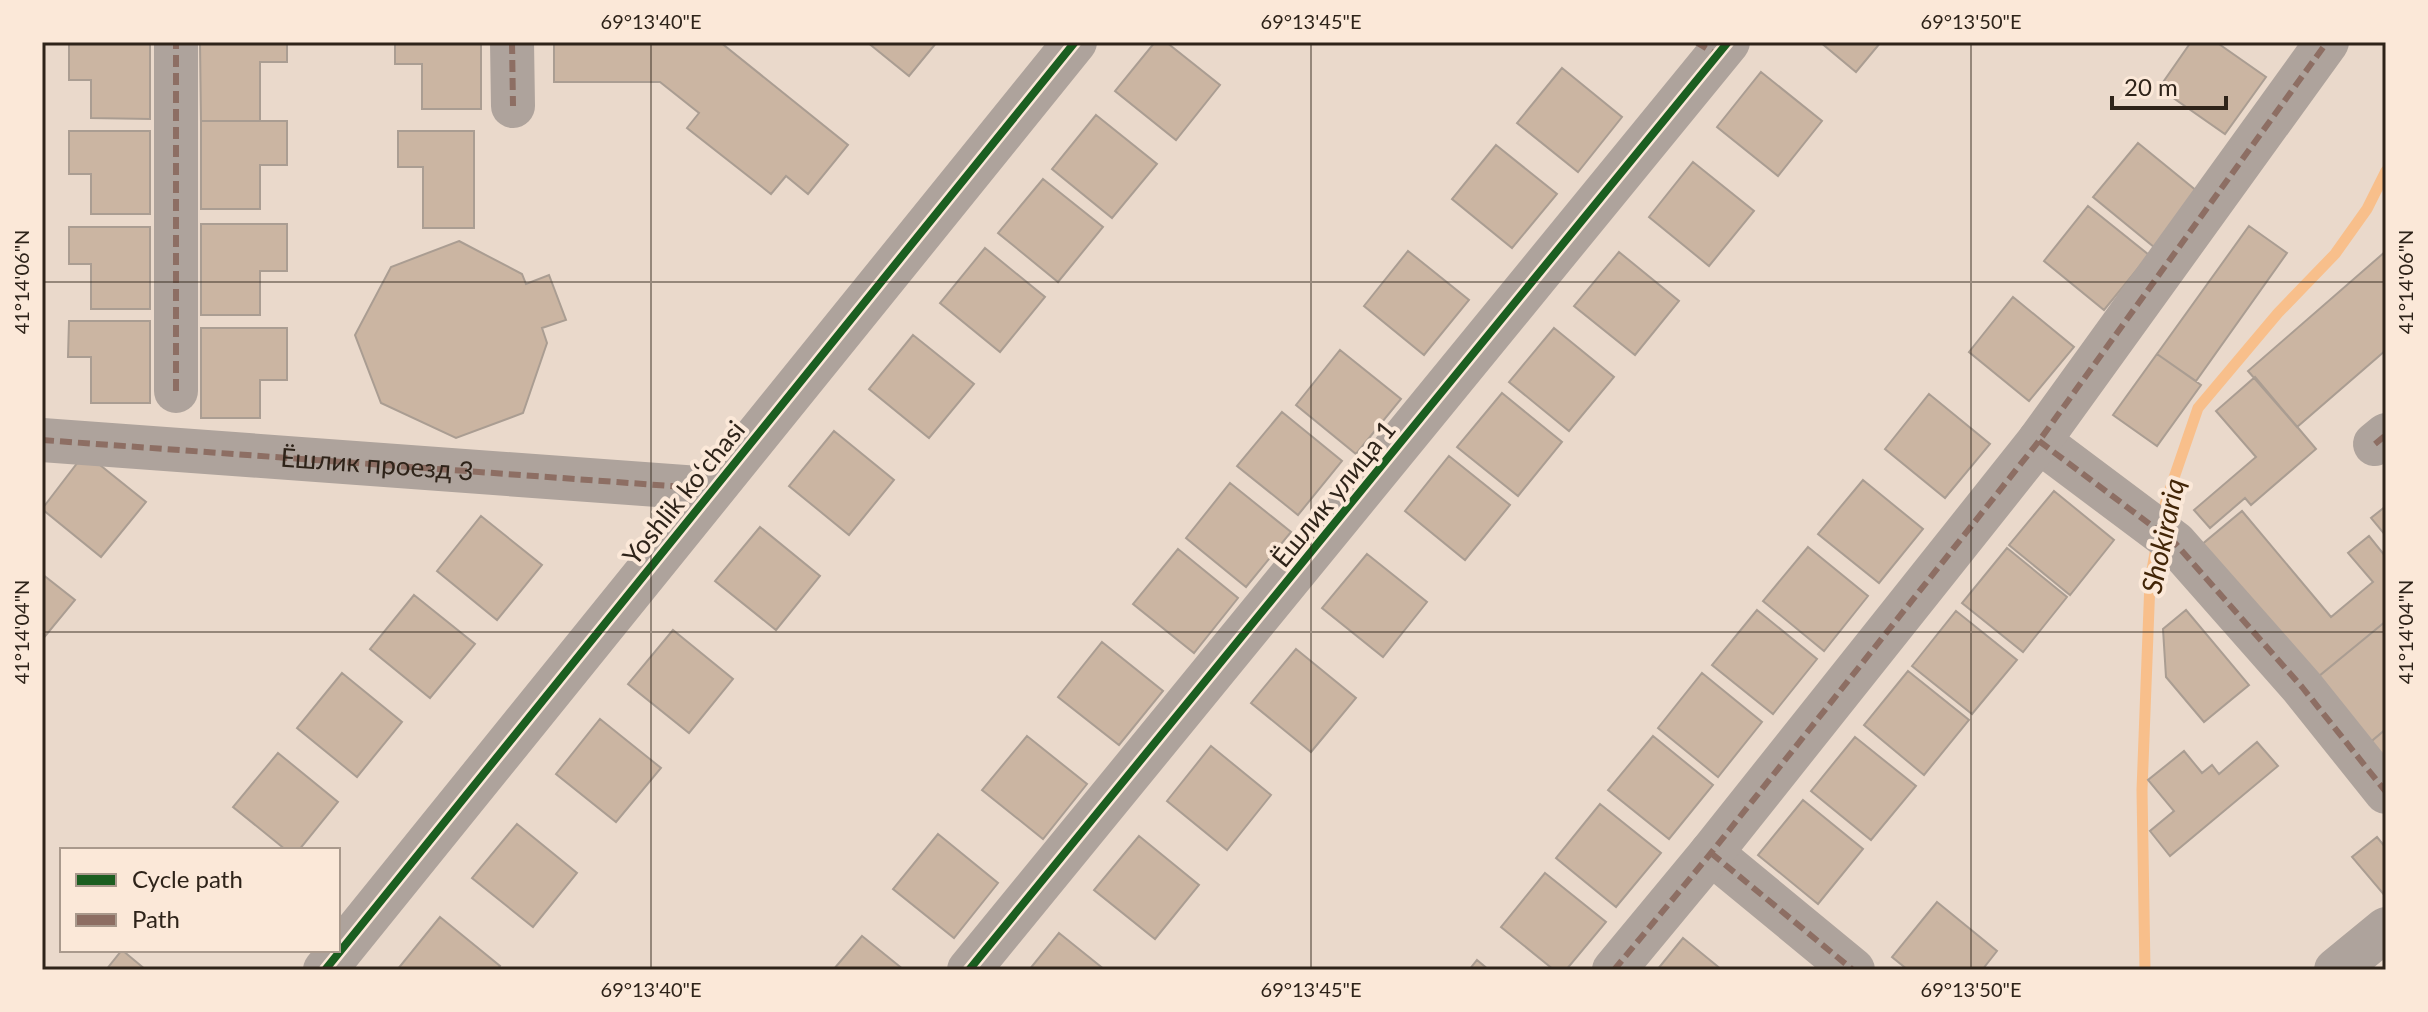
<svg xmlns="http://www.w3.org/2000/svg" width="2428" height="1012" font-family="Lato,sans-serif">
  <rect width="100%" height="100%" fill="#ead9cb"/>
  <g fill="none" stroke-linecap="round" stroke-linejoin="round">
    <path stroke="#f8bf8b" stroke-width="11" d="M 2161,522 L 2166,501 L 2198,408 L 2278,313 L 2335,254 L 2367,209 L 2386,171
      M 2145,970 L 2142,790 L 2150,581 L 2157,542"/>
  </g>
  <path fill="#cbb5a2" stroke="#aa9d92" stroke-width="2" d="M 69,42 L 150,42 L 150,119 L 91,118 L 91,80 L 69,80 Z
    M 200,42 L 287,42 L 287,62 L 260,62 L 260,121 L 201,121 Z
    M 395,42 L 481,42 L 481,109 L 422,109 L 422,64 L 395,64 Z
    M 554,42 L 720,42 L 848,145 L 808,194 L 786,176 L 771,194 L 687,128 L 699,113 L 660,82 L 554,82 Z
    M 867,42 L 937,42 L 909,76 Z
    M 1155,42 L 1166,42 L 1220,85 L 1176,140 L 1115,91 Z
    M 1820,42 L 1881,42 L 1856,72 Z
    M 2191,42 L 2216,42 L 2266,77 L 2225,134 L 2159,88 Z
    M 1562,68 L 1622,117 L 1578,172 L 1517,123 Z
    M 1761,72 L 1822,121 L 1778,176 L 1717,127 Z
    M 1096,115 L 1157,164 L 1112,218 L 1052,169 Z
    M 201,121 L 287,121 L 287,165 L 260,165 L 260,209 L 201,209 Z
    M 69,131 L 150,131 L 150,214 L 91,214 L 91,174 L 69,174 Z
    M 398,131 L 474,131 L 474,228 L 423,228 L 423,167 L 398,167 Z
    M 2138,143 L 2198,192 L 2154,247 L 2093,197 Z
    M 1496,145 L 1557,194 L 1512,248 L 1452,199 Z
    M 1693,162 L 1754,211 L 1709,266 L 1649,217 Z
    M 1043,179 L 1103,227 L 1058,282 L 998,233 Z
    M 2088,206 L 2149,255 L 2104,310 L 2044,261 Z
    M 201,224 L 287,224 L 287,271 L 260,271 L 260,315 L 201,315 Z
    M 2249,226 L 2287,253 L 2196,381 L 2157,354 Z
    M 69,227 L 150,227 L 150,309 L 91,309 L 91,264 L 69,264 Z
    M 459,241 L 522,274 L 526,284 L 549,275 L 566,320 L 542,328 L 547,343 L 523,413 L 456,438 L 381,403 L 355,335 L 391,267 Z
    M 985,248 L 1045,297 L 1000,352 L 940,303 Z
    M 1408,251 L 1469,300 L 1424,355 L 1364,306 Z
    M 2386,251 L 2386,350 L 2297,427 L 2248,371 Z
    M 1619,252 L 1679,301 L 1635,355 L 1574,306 Z
    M 2013,297 L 2074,347 L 2029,401 L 1969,352 Z
    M 69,321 L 150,321 L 150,403 L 91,403 L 91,357 L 68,357 Z
    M 201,328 L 287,328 L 287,380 L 260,380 L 260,418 L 201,418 Z
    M 1554,328 L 1614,377 L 1569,431 L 1509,382 Z
    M 913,335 L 974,384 L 929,438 L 869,389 Z
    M 1340,350 L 1401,399 L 1356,454 L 1296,405 Z
    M 2157,354 L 2201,385 L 2157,446 L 2113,415 Z
    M 2255,377 L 2316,449 L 2251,505 L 2245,498 L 2210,528 L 2194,510 L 2256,457 L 2216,411 Z
    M 1502,393 L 1562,442 L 1518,496 L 1457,447 Z
    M 1929,394 L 1990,444 L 1945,498 L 1885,449 Z
    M 1282,412 L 1342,461 L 1298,515 L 1237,466 Z
    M 834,431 L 894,480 L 849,535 L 789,486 Z
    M 85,453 L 146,502 L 101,557 L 42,509 Z
    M 1449,456 L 1510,505 L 1465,560 L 1405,511 Z
    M 1863,480 L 1923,529 L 1879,583 L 1818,534 Z
    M 1230,483 L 1291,532 L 1246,587 L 1186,538 Z
    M 2054,491 L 2114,540 L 2070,595 L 2009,545 Z
    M 2386,506 L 2386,536 L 2371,518 Z
    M 2242,511 L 2331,617 L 2373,582 L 2348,553 L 2369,536 L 2386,557 L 2386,621 L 2313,681 L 2200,546 Z
    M 481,516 L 542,565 L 497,620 L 437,571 Z
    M 760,527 L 820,576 L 776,630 L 715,581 Z
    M 1808,547 L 1868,596 L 1824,651 L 1763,601 Z
    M 2007,548 L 2067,597 L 2023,652 L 1962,603 Z
    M 1178,549 L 1238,598 L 1194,653 L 1133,604 Z
    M 1367,554 L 1427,602 L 1383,657 L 1322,608 Z
    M 42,574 L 75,600 L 42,640 Z
    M 414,595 L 475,644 L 430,698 L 370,649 Z
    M 1757,610 L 1817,659 L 1773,714 L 1712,665 Z
    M 2186,610 L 2249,685 L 2204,722 L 2166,677 L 2163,629 Z
    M 1956,611 L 2017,660 L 1972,714 L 1912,666 Z
    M 2386,621 L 2386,729 L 2367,745 L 2313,681 Z
    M 673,630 L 733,679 L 689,733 L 628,684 Z
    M 1102,642 L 1163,691 L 1119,745 L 1058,697 Z
    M 1296,649 L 1356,698 L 1311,752 L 1251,703 Z
    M 1908,671 L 1969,720 L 1924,775 L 1864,725 Z
    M 342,673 L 402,722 L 357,777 L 297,728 Z
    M 1702,673 L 1762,722 L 1718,777 L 1658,728 Z
    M 600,719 L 661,768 L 616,822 L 556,774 Z
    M 2386,729 L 2386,768 L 2367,745 Z
    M 1027,736 L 1087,784 L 1043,839 L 982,790 Z
    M 1653,736 L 1713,785 L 1669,839 L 1608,790 Z
    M 1855,737 L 1916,786 L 1871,840 L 1811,791 Z
    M 2257,742 L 2278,766 L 2170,856 L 2150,831 L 2174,811 L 2148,780 L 2184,751 L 2202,773 L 2212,765 L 2219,774 Z
    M 1211,746 L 1271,795 L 1227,850 L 1167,801 Z
    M 278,753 L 338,802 L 299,850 L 286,850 L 233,807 Z
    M 1803,800 L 1863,849 L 1818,904 L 1758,855 Z
    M 1600,804 L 1661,853 L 1616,907 L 1556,858 Z
    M 517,824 L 577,873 L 533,927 L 472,878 Z
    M 938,834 L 998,883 L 954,938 L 893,889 Z
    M 1139,836 L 1199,885 L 1155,939 L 1094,890 Z
    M 2377,837 L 2386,848 L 2386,897 L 2352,857 Z
    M 1545,873 L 1606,922 L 1566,970 L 1554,970 L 1501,927 Z
    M 1937,902 L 1997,951 L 1982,970 L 1908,970 L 1892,957 Z
    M 440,917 L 500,966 L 497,970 L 397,970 Z
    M 1059,933 L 1105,970 L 1029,970 Z
    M 862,936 L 904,970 L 833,970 Z
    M 1683,938 L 1722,970 L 1657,970 Z
    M 122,950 L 146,970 L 106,970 Z
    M 1477,960 L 1489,970 L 1469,970 Z"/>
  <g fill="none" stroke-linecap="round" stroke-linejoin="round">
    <g stroke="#aea39c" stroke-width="44">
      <path d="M 512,42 L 513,106"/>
      <path d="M 176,391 L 176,42"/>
      <path id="s1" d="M 42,440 L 712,489"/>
      <path d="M 2039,441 L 2175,543 L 2302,687 L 2386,792"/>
      <path d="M 2375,444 L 2386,435"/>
      <path d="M 1711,853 L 1853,970"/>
      <path d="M 325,970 L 1075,42"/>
      <path d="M 969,970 L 1728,42"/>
      <path d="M 1614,970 L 1711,853 L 2039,441 L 2327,42"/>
      <path d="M 2336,970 L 2386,929"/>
    </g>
    <path stroke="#8d6e63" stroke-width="6" stroke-dasharray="12 6" stroke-linecap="butt" d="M 512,42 L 513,106
      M 1696,42 L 1719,56
      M 176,391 L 176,42
      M 42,440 L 712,489
      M 2039,441 L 2175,543 L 2302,687 L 2386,792
      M 2375,444 L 2386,435
      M 1711,853 L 1853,970
      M 1614,970 L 1711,853 L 2039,441 L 2327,42"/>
    <g stroke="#fbe8d8" stroke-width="13">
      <path id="cycleway" d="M 325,970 L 1075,42
        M 969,970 L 1728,42"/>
    </g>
    <use href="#cycleway" stroke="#1b5e20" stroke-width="8"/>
  </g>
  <path fill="none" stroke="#2e2319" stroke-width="2" stroke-opacity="0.45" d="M 651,42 L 651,970M 1311,42 L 1311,970M 1971,42 L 1971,970M 42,282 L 2386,282M 42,632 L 2386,632"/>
  <g text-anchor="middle" stroke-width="8" stroke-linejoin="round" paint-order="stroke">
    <g font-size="26" fill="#2e2319" stroke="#fbe8d8">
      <text dy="9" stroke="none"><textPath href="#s1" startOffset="336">Ёшлик проезд 3</textPath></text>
      <text transform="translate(684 493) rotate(-51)" y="9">Yoshlik koʻchasi</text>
      <text transform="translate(1334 494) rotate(-51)" y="9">Ёшлик улица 1</text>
    </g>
    <g font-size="28" font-style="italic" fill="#422507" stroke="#fbe8d8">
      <text transform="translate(2163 536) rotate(-78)" y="10">Shokirariq</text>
    </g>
  </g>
  <rect width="2428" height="1012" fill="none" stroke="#fbe8d8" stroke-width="88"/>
  <rect x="60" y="848" width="280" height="104" fill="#fbe8d8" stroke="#a9998c" stroke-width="2"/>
  <rect x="76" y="874" width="40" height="12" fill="#1b5e20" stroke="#a9998c" stroke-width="2"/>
  <text x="132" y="888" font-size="24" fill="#2e2319">Cycle path</text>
  <rect x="76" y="914" width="40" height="12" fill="#8d6e63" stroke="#a9998c" stroke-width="2"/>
  <text x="132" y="928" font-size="24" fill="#2e2319">Path</text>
  <path d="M2112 96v12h114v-12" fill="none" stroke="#2e2319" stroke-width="4"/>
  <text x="2124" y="96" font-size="24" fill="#2e2319" stroke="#fbe8d8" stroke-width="6" paint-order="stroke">20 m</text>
  <rect x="44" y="44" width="2340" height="924" fill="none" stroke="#2e2319" stroke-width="3"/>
  <g font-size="20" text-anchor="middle" fill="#2e2319">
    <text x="651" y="29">69°13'40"E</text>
    <text x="1311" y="29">69°13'45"E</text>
    <text x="1971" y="29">69°13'50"E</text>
    <text transform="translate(22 282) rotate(-90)" y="7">41°14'06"N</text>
    <text transform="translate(2406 282) rotate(-90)" y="7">41°14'06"N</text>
    <text transform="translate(22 632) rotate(-90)" y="7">41°14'04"N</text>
    <text transform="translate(2406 632) rotate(-90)" y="7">41°14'04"N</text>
    <text x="651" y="997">69°13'40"E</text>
    <text x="1311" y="997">69°13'45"E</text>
    <text x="1971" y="997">69°13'50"E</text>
  </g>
</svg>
